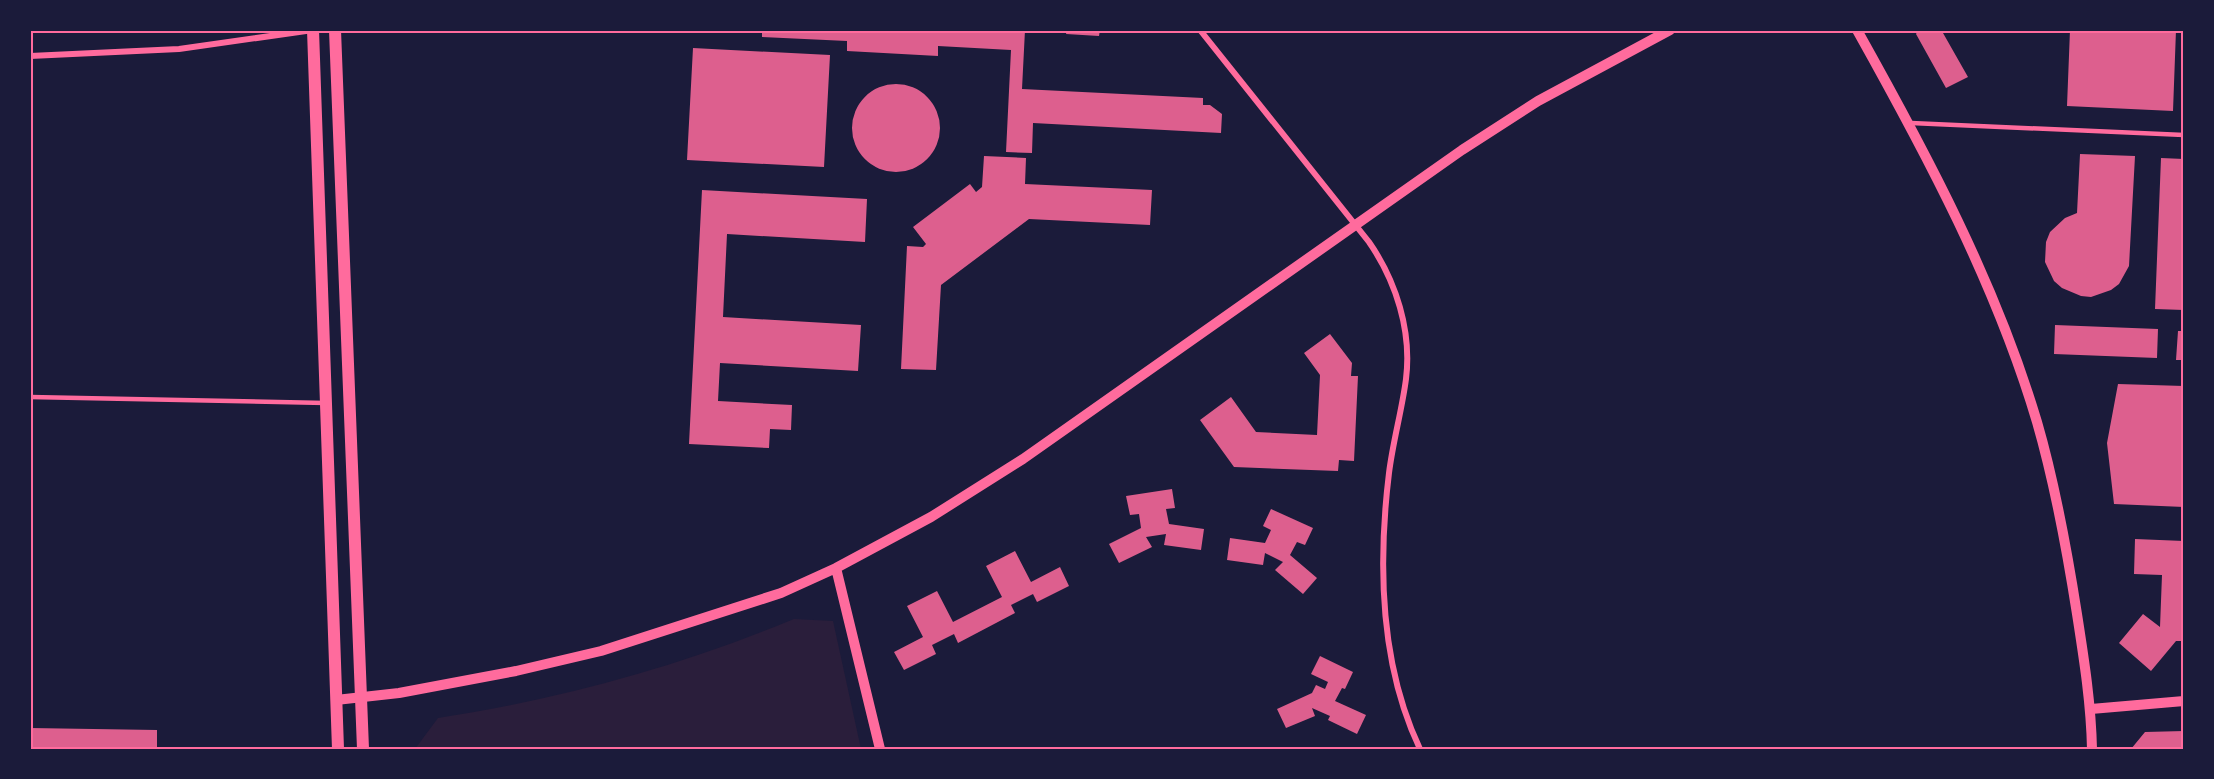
<svg xmlns="http://www.w3.org/2000/svg" width="2214" height="779" font-family="Bitter,serif">
  <rect width="100%" height="100%" fill="#1b1b3a"/>
  <path fill="#2a1e3b" d="M 794,619 L 833,621 L 861,749 L 415,749 L 438,718 C 561,699 678,667 794,619 Z"/>
  <path fill="#dd5f8e" d="M 762,30 L 1025,30 L 1022,89 L 1203,98 L 1203,105 L 1210,105 L 1222,114 L 1221,133 L 1033,123 L 1032,153 L 1006,152 L 1011,50 L 938,46 L 938,56 L 847,51 L 847,41 L 762,37 Z
    M 1067,30 L 1100,30 L 1099,36 L 1066,34 Z
    M 1918,30 L 1945,30 L 1943,33 L 1968,77 L 1946,88 L 1916,34 Z
    M 2070,30 L 2176,30 L 2173,111 L 2067,106 Z
    M 693,48 L 830,55 L 824,167 L 687,160 Z
    M852 128a44 44 0 1 1 88 0a44 44 0 1 1-88 0Z
    M 2080,154 L 2135,156 L 2129,266 L 2119,284 L 2111,290 L 2091,297 L 2081,296 L 2062,288 L 2054,281 L 2045,262 L 2046,242 L 2050,232 L 2065,218 L 2077,213 Z
    M 984,156 L 1026,158 L 1025,184 L 1152,190 L 1150,225 L 1029,219 L 941,285 L 936,370 L 901,369 L 907,246 L 923,247 L 926,244 L 913,227 L 970,184 L 976,192 L 982,187 Z
    M 2161,158 L 2184,159 L 2184,310 L 2155,309 Z
    M 702,190 L 867,199 L 865,242 L 727,234 L 723,317 L 861,325 L 858,371 L 720,363 L 718,401 L 792,405 L 791,430 L 770,429 L 769,448 L 689,444 Z
    M 2055,325 L 2158,329 L 2157,358 L 2054,354 Z
    M 2178,331 L 2184,331 L 2184,360 L 2176,360 Z
    M 1330,334 L 1352,363 L 1351,376 L 1358,376 L 1354,461 L 1339,460 L 1338,471 L 1234,467 L 1200,420 L 1231,397 L 1256,432 L 1317,435 L 1320,375 L 1304,353 Z
    M 2118,384 L 2184,386 L 2184,507 L 2114,504 L 2107,443 Z
    M 1172,489 L 1175,508 L 1166,509 L 1169,524 L 1204,529 L 1201,550 L 1164,545 L 1166,534 L 1146,537 L 1152,547 L 1119,563 L 1109,544 L 1141,528 L 1139,514 L 1130,515 L 1126,496 Z
    M 1271,509 L 1313,528 L 1305,545 L 1297,542 L 1290,555 L 1317,578 L 1303,594 L 1275,570 L 1283,562 L 1265,553 L 1263,565 L 1227,560 L 1230,538 L 1265,543 L 1271,530 L 1263,526 Z
    M 2135,539 L 2184,541 L 2184,641 L 2176,641 L 2151,671 L 2119,643 L 2143,614 L 2160,627 L 2162,575 L 2134,574 Z
    M 1015,551 L 1031,582 L 1060,567 L 1069,586 L 1037,602 L 1033,594 L 1011,605 L 1015,613 L 958,643 L 954,634 L 932,645 L 936,654 L 904,670 L 894,652 L 923,637 L 907,606 L 937,591 L 953,622 L 1002,597 L 986,566 Z
    M 1320,656 L 1353,672 L 1345,689 L 1342,688 L 1335,701 L 1366,715 L 1357,734 L 1328,720 L 1330,716 L 1312,708 L 1315,716 L 1286,728 L 1277,709 L 1312,693 L 1316,685 L 1325,689 L 1328,682 L 1311,674 Z
    M 30,728 L 157,730 L 157,749 L 30,749 Z
    M 2184,731 L 2184,749 L 2131,749 L 2145,732 Z"/>
  <g fill="none" stroke-linecap="round" stroke-linejoin="round">
    <path stroke="#ff6b9d" stroke-width="4.5" d="M 1911,123 L 2184,135
      M 30,397 L 326,403"/>
    <path stroke="#ff6b9d" stroke-width="6" d="M 1200,30 L 1369,242 C 1396,281 1412,331 1406,379 C 1402,410 1393,441 1389,473 C 1378,563 1380,665 1420,749
      M 30,56 L 179,49 L 313,30"/>
    <path stroke="#ff6b9d" stroke-width="10" d="M 1857,30 C 1927,155 1996,284 2037,422 C 2055,484 2067,550 2077,614 C 2084,659 2091,703 2092,749
      M 836,568 L 880,749
      M 336,700 L 399,693 L 516,671 L 601,651 L 781,593 L 836,568 L 931,517 L 1023,459 L 1462,150 L 1538,101 L 1670,30
      M 2091,709 L 2184,701"/>
    <path stroke="#ff6b9d" stroke-width="12" d="M 313,30 L 338,749
      M 335,30 L 363,749"/>
  </g>
  <rect width="2214" height="779" fill="none" stroke="#1b1b3a" stroke-width="63"/>
  <rect x="32" y="32" width="2150" height="716" fill="none" stroke="#ff6b9d" stroke-width="2"/>
</svg>
